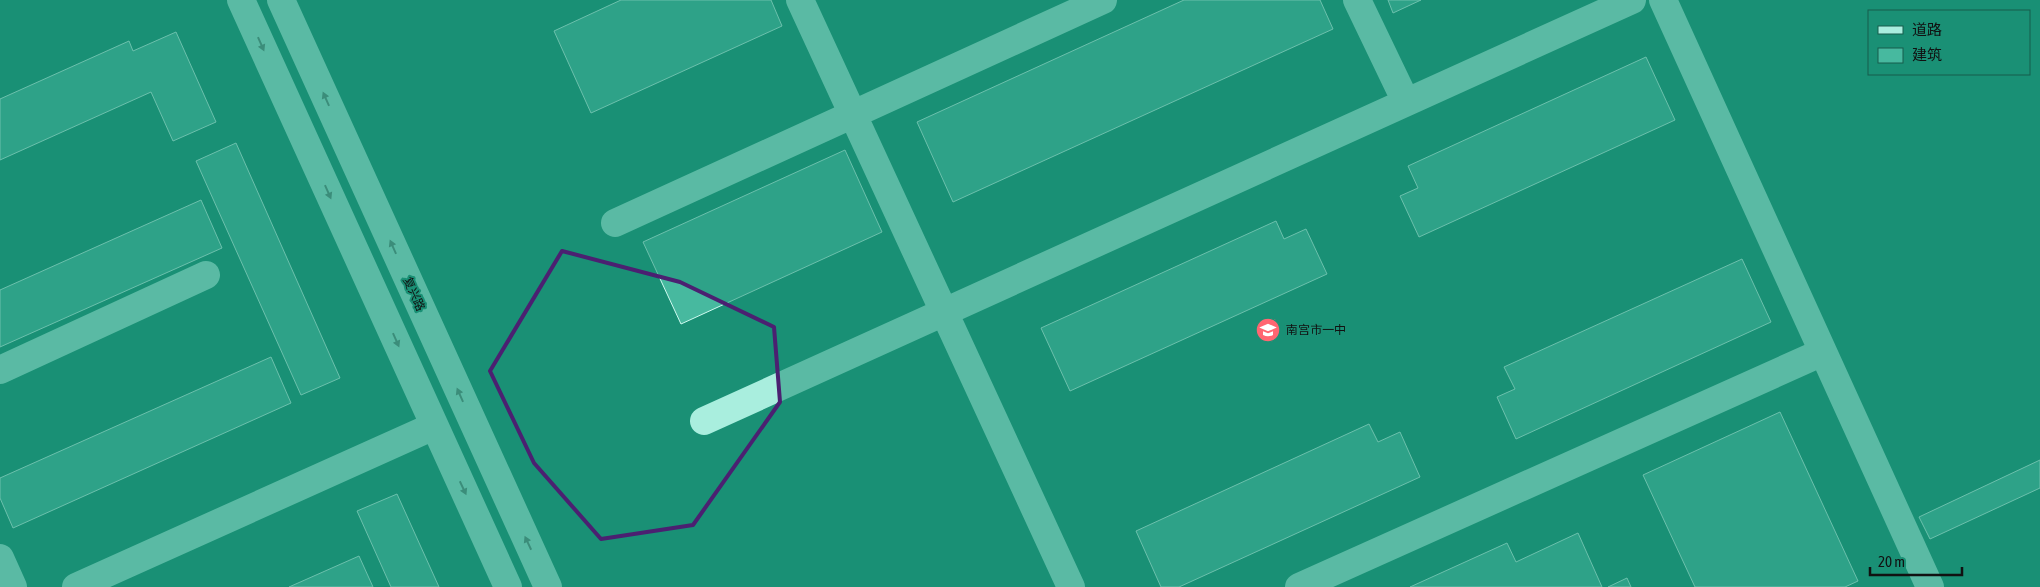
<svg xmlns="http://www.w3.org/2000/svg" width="2040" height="587" font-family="'Asap Condensed','Noto Sans SC',sans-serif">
  <rect width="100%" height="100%" fill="#1a9075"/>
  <path fill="#47b99f" stroke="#cffaf0" d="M 621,0 L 771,0 L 782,26 L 591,113 L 554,31 Z
    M 1184,0 L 1320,0 L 1333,29 L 953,202 L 917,122 Z
    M 1388,0 L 1421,0 L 1393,13 Z
    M 176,32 L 216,122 L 173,141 L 151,92 L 0,160 L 0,99 L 129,41 L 133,51 Z
    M 1646,57 L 1675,120 L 1419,237 L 1400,196 L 1418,188 L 1408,166 Z
    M 236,143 L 340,378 L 301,395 L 196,161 Z
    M 845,150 L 882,232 L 681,324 L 643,242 Z
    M 201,200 L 222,248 L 0,347 L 0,290 Z
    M 1276,221 L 1284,239 L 1306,229 L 1327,274 L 1070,391 L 1041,328 Z
    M 1742,259 L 1771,322 L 1516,439 L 1497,397 L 1515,389 L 1504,367 Z
    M 271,357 L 291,403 L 13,528 L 0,498 L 0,478 Z
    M 1780,412 L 1858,581 L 1845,587 L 1695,587 L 1643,475 Z
    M 1369,424 L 1378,442 L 1400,432 L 1420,477 L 1179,587 L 1161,587 L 1136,531 Z
    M 2040,460 L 2040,488 L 1930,539 L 1919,517 Z
    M 397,494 L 439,587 L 391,587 L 357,511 Z
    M 1578,533 L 1602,587 L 1410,587 L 1507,543 L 1516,562 Z
    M 359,556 L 373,587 L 289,587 Z
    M 1627,578 L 1631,587 L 1608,587 Z"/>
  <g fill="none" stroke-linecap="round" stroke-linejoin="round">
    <path stroke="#a9eede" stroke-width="28" d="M 241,0 L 508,587
      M 281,0 L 548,587
      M 800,0 L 1071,587
      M 1357,0 L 1406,102
      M 1663,0 L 1930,587
      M 615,223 L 1103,0
      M 0,370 L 206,275
      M 704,421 L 1632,0
      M 0,558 L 13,587
      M 76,587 L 434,426
      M 1299,587 L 1823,352"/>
  </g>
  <defs><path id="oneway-solid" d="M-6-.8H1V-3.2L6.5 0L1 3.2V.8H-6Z" transform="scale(1.25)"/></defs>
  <g fill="#658b82">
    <use href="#oneway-solid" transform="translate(261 44) rotate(66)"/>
    <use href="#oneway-solid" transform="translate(326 99) rotate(-114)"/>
    <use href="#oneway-solid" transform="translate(328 192) rotate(66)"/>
    <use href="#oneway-solid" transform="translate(393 247) rotate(-114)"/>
    <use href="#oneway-solid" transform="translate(396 340) rotate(66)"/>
    <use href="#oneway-solid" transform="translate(460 395) rotate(-114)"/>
    <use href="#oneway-solid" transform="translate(463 488) rotate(65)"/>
    <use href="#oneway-solid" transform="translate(528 543) rotate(-115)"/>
  </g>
  <path d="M0 0H2040V587H0ZM 562,251 L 680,282 L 774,327 L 780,402 L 693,525 L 601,539 L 534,463 L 490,371 Z" fill="#1a9075" fill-opacity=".55" fill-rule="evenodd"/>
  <path fill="none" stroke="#4b2071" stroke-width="4" stroke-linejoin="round" d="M 562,251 L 680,282 L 774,327 L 780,402 L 693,525 L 601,539 L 534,463 L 490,371 Z"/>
  <defs>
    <g id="school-disc" transform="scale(1.25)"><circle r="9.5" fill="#ff6672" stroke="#1a9075"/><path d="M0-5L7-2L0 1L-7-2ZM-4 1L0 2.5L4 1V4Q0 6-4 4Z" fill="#fff"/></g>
  </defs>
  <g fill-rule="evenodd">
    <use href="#school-disc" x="1268" y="330"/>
  </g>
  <g text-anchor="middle" stroke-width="4" stroke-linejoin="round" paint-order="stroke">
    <g font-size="12" fill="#111" stroke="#1a9075">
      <text transform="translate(414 294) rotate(66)" y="4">复兴路</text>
    </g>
    <g font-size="12" fill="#111" stroke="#1a9075" text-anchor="start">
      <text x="1286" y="334">南宫市一中</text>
    </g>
  </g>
  <rect x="1868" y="10" width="162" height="65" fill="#1a9075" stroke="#165d4d"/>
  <rect x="1878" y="26" width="25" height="8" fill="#a9eede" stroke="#165d4d"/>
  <text x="1912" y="35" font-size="15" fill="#111111">道路</text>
  <rect x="1878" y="48" width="25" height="15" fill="#47b99f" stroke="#165d4d"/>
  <text x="1912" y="60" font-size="15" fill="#111111">建筑</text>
  <path d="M1870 567v8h92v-8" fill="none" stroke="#111111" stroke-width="2.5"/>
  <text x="1878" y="567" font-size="15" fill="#111111" stroke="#1a9075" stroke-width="4" paint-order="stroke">20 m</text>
</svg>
